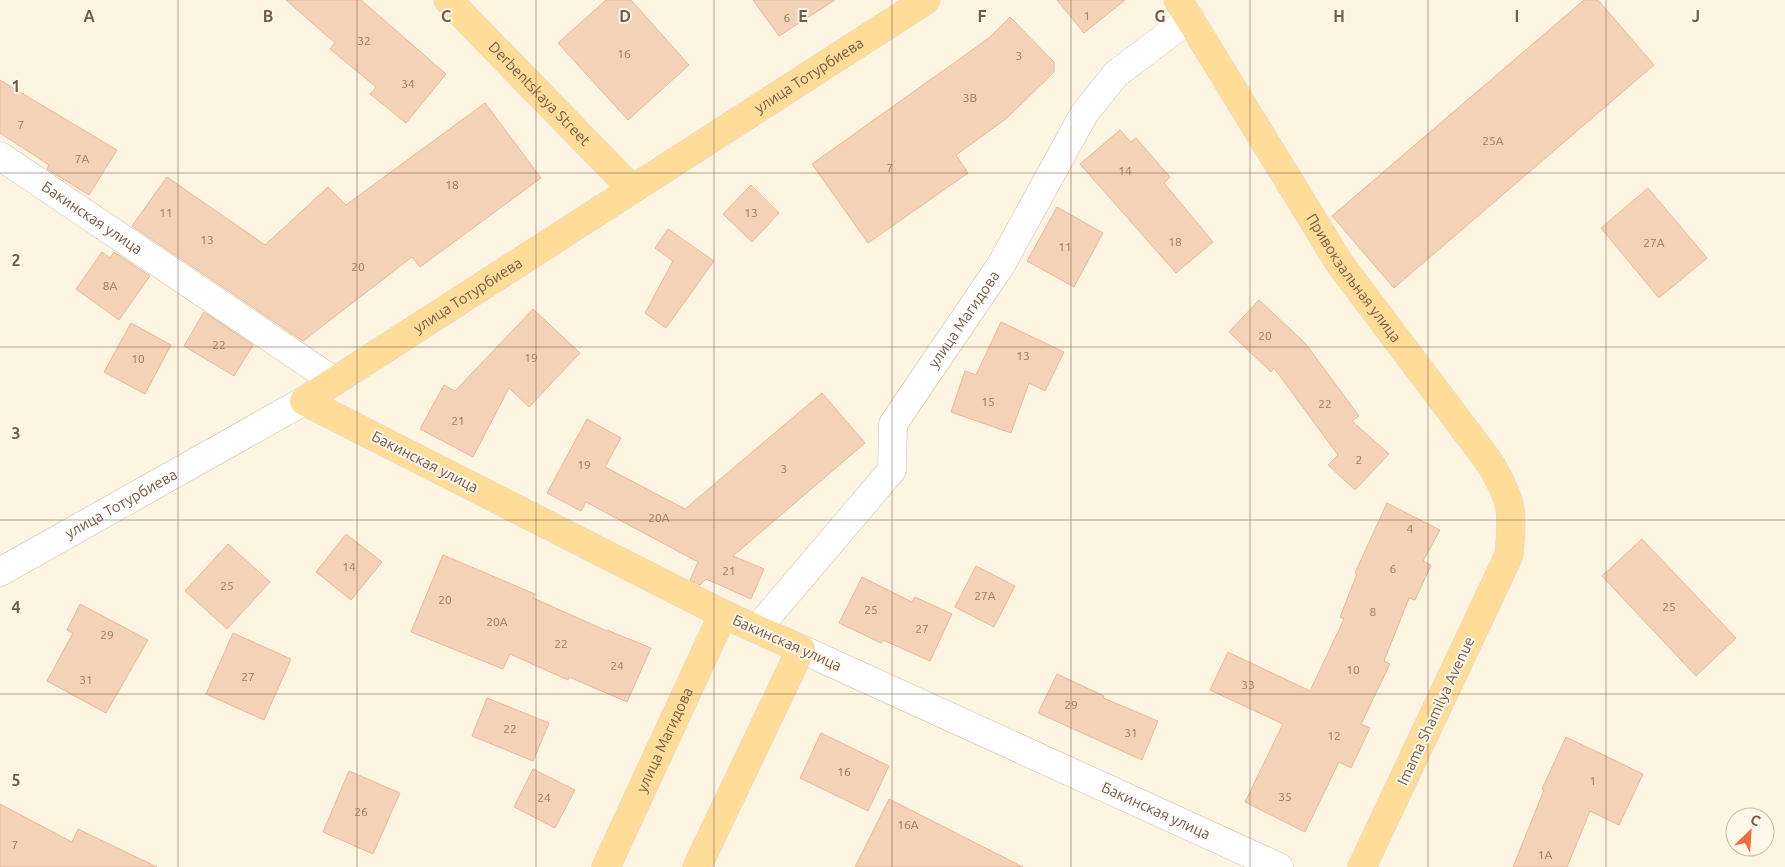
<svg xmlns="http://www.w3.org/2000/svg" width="1785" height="867" font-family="Ubuntu,sans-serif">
  <rect width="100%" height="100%" fill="#fdf4e2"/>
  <path fill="#f4d2b8" stroke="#e7b998" d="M 286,0 L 361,0 L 446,74 L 406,123 L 370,94 L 376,87 L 330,49 L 335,43 Z
    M 606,0 L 631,0 L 689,65 L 628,120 L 558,43 Z
    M 753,0 L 835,0 L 779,36 Z
    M 1057,0 L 1125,0 L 1084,33 Z
    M 1584,0 L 1598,0 L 1654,65 L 1394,288 L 1332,216 Z
    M 1010,17 L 1054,62 L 1054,72 L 1007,118 L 956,155 L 968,173 L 868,243 L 812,164 L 989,38 Z
    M 0,80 L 117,150 L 89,195 L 47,169 L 49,165 L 0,133 Z
    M 485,103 L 541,178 L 420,267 L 412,257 L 303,341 L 132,226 L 167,177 L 265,245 L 328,187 L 346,205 Z
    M 1120,130 L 1131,142 L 1136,138 L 1170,177 L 1164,183 L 1213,242 L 1176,273 L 1080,164 Z
    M 751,185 L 779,213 L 752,242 L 723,214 Z
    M 1648,188 L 1707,258 L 1659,298 L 1601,228 Z
    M 1057,207 L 1103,233 L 1074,287 L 1027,261 Z
    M 668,229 L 714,261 L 666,328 L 645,313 L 673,261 L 655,248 Z
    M 102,252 L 110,258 L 114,252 L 150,276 L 119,320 L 76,289 Z
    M 1259,300 L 1305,343 L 1359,416 L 1352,421 L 1389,454 L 1355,490 L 1328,465 L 1338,455 L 1274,368 L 1271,372 L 1229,332 Z
    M 533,309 L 580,353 L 529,407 L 509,388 L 473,457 L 420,429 L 444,385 L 455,391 Z
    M 204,312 L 253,345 L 234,376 L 184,346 Z
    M 1001,322 L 1064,352 L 1045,391 L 1029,383 L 1011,433 L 951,412 L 965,371 L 976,375 Z
    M 131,323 L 171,345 L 145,394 L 104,372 Z
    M 822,393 L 865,443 L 733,556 L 764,569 L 751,599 L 706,579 L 700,585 L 690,580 L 698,562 L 586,502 L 581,511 L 547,493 L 587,419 L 621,438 L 605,467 L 685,509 Z
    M 1387,503 L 1440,530 L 1423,561 L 1431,565 L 1415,600 L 1409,598 L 1384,661 L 1390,664 L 1361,724 L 1370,728 L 1351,768 L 1339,762 L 1305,832 L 1245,802 L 1283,724 L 1210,690 L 1228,652 L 1310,691 L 1344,619 L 1340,617 L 1357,574 L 1355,573 Z
    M 346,534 L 382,562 L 351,600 L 316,572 Z
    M 1642,539 L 1736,638 L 1696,676 L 1602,576 Z
    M 228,544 L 270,582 L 227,629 L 185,591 Z
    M 443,555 L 535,594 L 533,598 L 607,631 L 607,630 L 651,648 L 627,702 L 569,677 L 568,680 L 510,654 L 503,669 L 411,632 Z
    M 976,566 L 1015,586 L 994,627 L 955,607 Z
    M 862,577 L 912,602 L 915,597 L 952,614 L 930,661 L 883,640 L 881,643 L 839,623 Z
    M 80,604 L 148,640 L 106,713 L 47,681 L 73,633 L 67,630 Z
    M 233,633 L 291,659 L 264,720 L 206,694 Z
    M 1057,674 L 1104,696 L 1103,698 L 1158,721 L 1142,760 L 1038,713 Z
    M 487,698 L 549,723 L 533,761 L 472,736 Z
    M 821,733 L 889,766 L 868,811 L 800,778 Z
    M 1566,737 L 1643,774 L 1619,825 L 1590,811 L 1567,867 L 1513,867 L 1544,790 L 1542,789 Z
    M 533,769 L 575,790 L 555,828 L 514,807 Z
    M 349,771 L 400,793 L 373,854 L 323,832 Z
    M 889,799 L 1023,867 L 855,867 Z
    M 0,804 L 72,842 L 78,829 L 157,867 L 0,867 Z"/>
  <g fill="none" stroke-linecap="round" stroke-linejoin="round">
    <g stroke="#d1beab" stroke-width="29">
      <g id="minor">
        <path id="s1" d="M 0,156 L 334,381"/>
        <path id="s2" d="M 0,572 L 304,401"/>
        <path id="s3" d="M 757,629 L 892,470 L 893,424 L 1001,265 L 1084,114 L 1116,74 L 1190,18"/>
        <path id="s4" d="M 801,649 L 1279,867"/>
      </g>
    </g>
    <g stroke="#ded7d3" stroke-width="29">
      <g id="major">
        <path id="s5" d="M 448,0 L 632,189"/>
        <path id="s6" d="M 1178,0 L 1340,264 L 1490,463 C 1513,502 1513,511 1509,555 L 1362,867"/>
        <path id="s7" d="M 606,867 L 723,614"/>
        <path id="s8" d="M 697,867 L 801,649 L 723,614 L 304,401 L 926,0"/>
      </g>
    </g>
    <use href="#minor" stroke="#fff" stroke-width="28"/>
    <use href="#major" stroke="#ffdc97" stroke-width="28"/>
  </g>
  <path fill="none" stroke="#765a47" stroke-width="1" stroke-opacity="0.55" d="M 178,0 L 178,867M 357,0 L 357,867M 536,0 L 536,867M 714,0 L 714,867M 892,0 L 892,867M 1071,0 L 1071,867M 1250,0 L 1250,867M 1428,0 L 1428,867M 1606,0 L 1606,867M 0,173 L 1785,173M 0,347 L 1785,347M 0,520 L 1785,520M 0,694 L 1785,694"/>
  <g text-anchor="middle" stroke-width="4" stroke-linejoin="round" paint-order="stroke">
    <g font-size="12" fill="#967863">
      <text x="1087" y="20">1</text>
      <text x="787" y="22">6</text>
      <text x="364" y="45">32</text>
      <text x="624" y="58">16</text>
      <text x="1019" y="60">3</text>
      <text x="408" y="88">34</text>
      <text x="970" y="102">3В</text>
      <text x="21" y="129">7</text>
      <text x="1493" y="145">25А</text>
      <text x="82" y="163">7А</text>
      <text x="890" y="172">7</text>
      <text x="1125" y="175">14</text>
      <text x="452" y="189">18</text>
      <text x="166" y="217">11</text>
      <text x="751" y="217">13</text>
      <text x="207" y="244">13</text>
      <text x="1175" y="246">18</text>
      <text x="1654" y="247">27А</text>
      <text x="1065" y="251">11</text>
      <text x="358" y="271">20</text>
      <text x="110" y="290">8А</text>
      <text x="1265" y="340">20</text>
      <text x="219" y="349">22</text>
      <text x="1023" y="360">13</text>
      <text x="531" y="362">19</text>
      <text x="138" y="363">10</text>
      <text x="988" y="406">15</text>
      <text x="1325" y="408">22</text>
      <text x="458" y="425">21</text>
      <text x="1359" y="464">2</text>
      <text x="584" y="469">19</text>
      <text x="784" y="473">3</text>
      <text x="659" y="522">20А</text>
      <text x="1410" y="533">4</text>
      <text x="349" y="571">14</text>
      <text x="1393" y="573">6</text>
      <text x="729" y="575">21</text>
      <text x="227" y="590">25</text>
      <text x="985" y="600">27А</text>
      <text x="445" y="604">20</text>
      <text x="1669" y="611">25</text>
      <text x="871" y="614">25</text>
      <text x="1373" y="616">8</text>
      <text x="497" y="626">20А</text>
      <text x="922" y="633">27</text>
      <text x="107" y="639">29</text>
      <text x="561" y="648">22</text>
      <text x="617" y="670">24</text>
      <text x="1353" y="674">10</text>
      <text x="248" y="681">27</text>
      <text x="86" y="684">31</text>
      <text x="1248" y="689">33</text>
      <text x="1071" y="709">29</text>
      <text x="510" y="733">22</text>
      <text x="1131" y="737">31</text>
      <text x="1334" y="740">12</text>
      <text x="844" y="776">16</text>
      <text x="1593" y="785">1</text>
      <text x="1285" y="801">35</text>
      <text x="544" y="802">24</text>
      <text x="361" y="816">26</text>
      <text x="908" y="829">16А</text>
      <text x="15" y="849">7</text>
      <text x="1545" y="859">1А</text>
    </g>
    <g font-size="15" fill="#765a47" stroke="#fff7e9">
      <text dy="5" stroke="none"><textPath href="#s8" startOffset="1398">улица Тотурбиева</textPath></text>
      <text dy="5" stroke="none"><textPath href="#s5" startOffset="131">Derbentskaya Street</textPath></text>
      <text dy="5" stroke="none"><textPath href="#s1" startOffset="111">Бакинская улица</textPath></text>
      <text dy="5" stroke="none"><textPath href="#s6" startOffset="329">Привокзальная улица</textPath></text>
      <text dy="5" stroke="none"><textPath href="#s8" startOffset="992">улица Тотурбиева</textPath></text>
      <text dy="5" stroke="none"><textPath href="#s3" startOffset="381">улица Магидова</textPath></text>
      <text transform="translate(425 462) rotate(27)" y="5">Бакинская улица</text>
      <text dy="5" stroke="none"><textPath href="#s2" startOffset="139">улица Тотурбиева</textPath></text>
      <text transform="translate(787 643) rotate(24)" y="5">Бакинская улица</text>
      <text transform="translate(1436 711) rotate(-65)" y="5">Imama Shamilya Avenue</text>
      <text dy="5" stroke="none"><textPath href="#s7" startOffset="140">улица Магидова</textPath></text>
      <text dy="5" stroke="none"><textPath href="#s4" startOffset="390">Бакинская улица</textPath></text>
    </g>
  </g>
  <g font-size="16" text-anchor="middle" font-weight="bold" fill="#765a47" stroke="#fff7e9" stroke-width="4" stroke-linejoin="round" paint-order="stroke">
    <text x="89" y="22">A</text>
    <text x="268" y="22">B</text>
    <text x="446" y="22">C</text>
    <text x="625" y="22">D</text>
    <text x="803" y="22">E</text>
    <text x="982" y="22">F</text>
    <text x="1160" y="22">G</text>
    <text x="1339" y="22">H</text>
    <text x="1517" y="22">I</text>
    <text x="1696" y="22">J</text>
    <text x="16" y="92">1</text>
    <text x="16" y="266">2</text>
    <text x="16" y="439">3</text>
    <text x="16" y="613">4</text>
    <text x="16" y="786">5</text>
  </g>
  <g transform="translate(1750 832) rotate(25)"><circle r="24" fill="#fff7e9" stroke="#c8b8a8"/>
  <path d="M0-4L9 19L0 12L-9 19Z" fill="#ed6d41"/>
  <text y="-8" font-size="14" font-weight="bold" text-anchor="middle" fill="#765a47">С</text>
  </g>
</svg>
